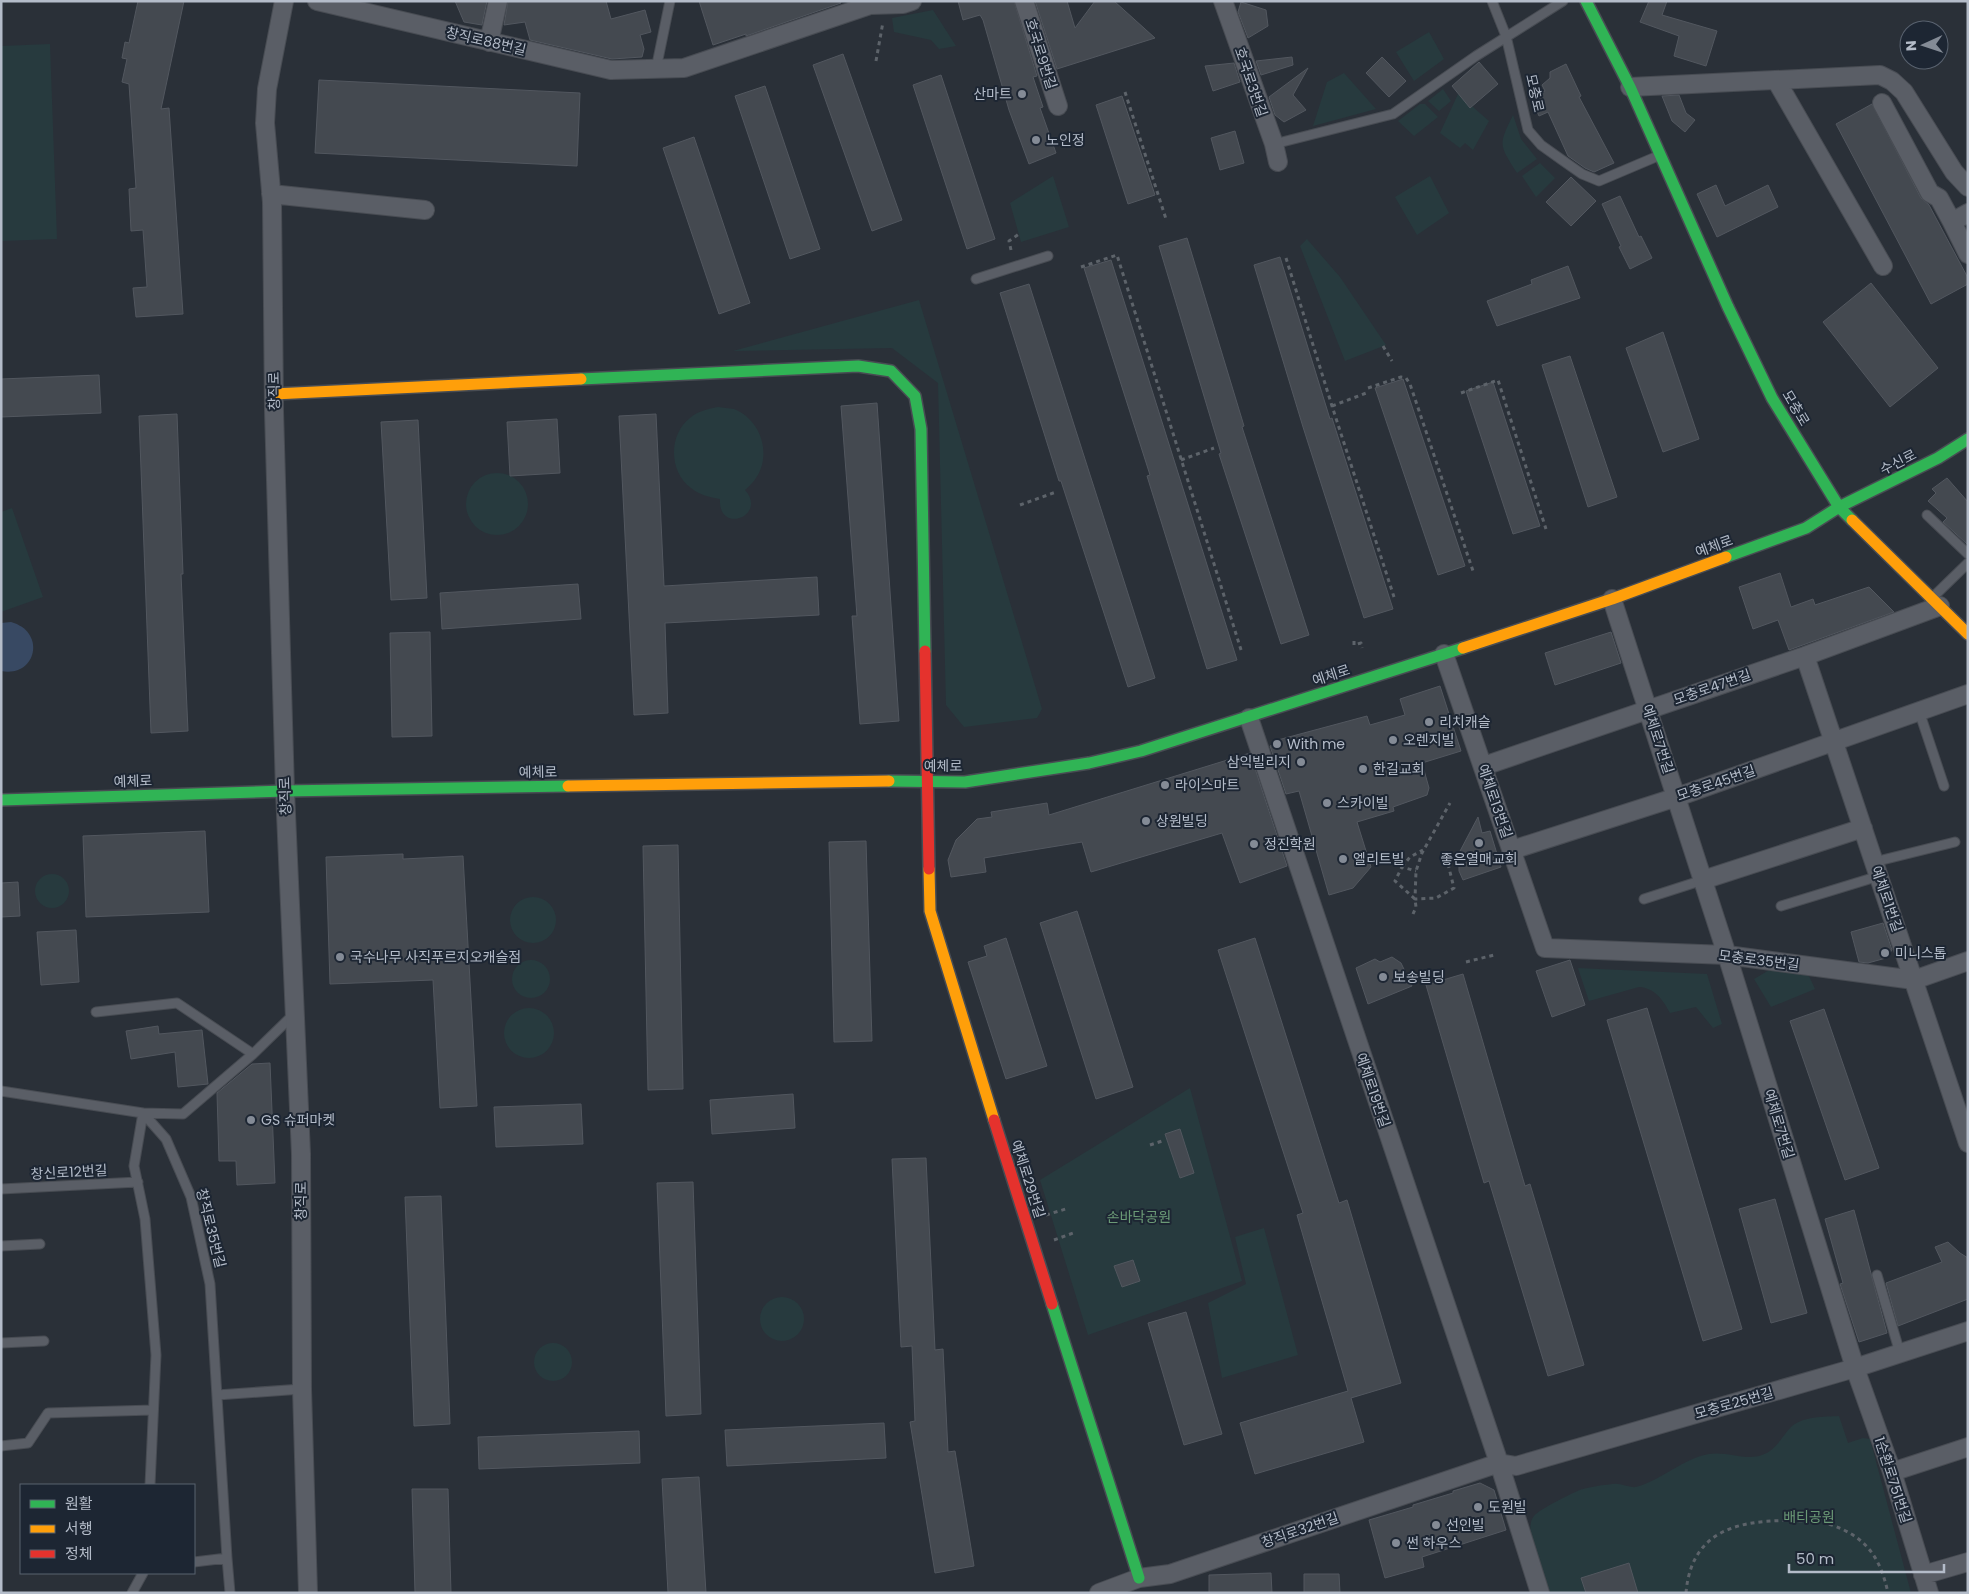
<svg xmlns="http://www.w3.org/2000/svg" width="1969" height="1594" font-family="Poppins,'Noto Sans KR',sans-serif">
  <rect width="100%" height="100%" fill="#2a3038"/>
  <path fill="#273a3e" d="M 933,10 L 956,46 L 939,49 L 931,40 L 894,32 L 892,18 Z
    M 1429,32 L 1444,59 L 1414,81 L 1396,52 Z
    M 50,44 L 57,239 L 1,241 L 1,46 Z
    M 1344,73 L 1376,109 L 1313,126 L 1327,82 Z
    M 1443,89 L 1451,101 L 1439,111 L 1428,101 Z
    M 1458,94 L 1489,121 L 1473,150 L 1465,143 L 1460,148 L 1440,133 Z
    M 1420,104 L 1425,104 L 1438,117 L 1414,136 L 1398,121 Z
    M 1513,115 L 1521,139 L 1537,159 L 1517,173 C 1499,144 1498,146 1513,115 Z
    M 1540,163 L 1555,178 L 1536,197 L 1522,176 Z
    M 1053,176 L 1069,227 L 1021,242 L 1010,203 Z
    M 1430,176 L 1449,213 L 1417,235 L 1395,197 Z
    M 1307,239 L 1340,277 L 1386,345 L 1345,361 L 1300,246 Z
    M 919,300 L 1042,709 L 1037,718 L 964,727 L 946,705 L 938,383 L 892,348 L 733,351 Z
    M 718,407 C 723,408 729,408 734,409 C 757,418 769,445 761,468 C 758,477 752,484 745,490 C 768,516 718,535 720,499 C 709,497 700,495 691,488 C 669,472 668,435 690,418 C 698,411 708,409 718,407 Z
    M466 504a31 31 0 1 1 62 0a31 31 0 1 1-62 0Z
    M 12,508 L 43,597 L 1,612 L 1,512 Z
    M35 891a17 17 0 1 1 34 0a17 17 0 1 1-34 0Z
    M510 920a23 23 0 1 1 46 0a23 23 0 1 1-46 0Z
    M512 979a19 19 0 1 1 38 0a19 19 0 1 1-38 0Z
    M 1578,968 L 1707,974 L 1722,1024 L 1713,1028 L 1696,1007 L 1670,1013 C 1663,1000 1655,988 1639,987 L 1589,1001 Z
    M 1771,969 L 1808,974 L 1815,989 L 1771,1007 L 1754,979 Z
    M504 1033a25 25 0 1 1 50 0a25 25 0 1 1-50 0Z
    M 1190,1088 L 1242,1281 L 1088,1335 L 1040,1180 Z
    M 1264,1228 L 1298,1355 L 1222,1378 L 1208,1303 L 1246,1284 L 1235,1237 Z
    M760 1319a22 22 0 1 1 44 0a22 22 0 1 1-44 0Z
    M534 1362a19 19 0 1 1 38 0a19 19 0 1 1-38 0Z
    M 1839,1416 L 1848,1443 L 1863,1438 L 1870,1439 L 1911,1593 L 1548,1593 C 1543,1577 1522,1529 1534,1516 C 1540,1509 1570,1494 1580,1490 C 1584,1488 1608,1484 1614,1484 C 1621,1483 1629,1488 1636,1487 C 1660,1481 1684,1458 1709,1454 C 1727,1451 1746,1461 1762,1455 C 1777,1450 1781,1437 1791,1427 C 1803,1416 1824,1417 1839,1416 Z"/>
  <path fill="#384963" d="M 11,622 C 47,632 36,678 1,671 L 1,623 Z"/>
  <path fill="#444950" stroke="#52575f" d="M 138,1 L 184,1 L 161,109 L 169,108 L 183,314 L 136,317 L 133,288 L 147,287 L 143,230 L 131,231 L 129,189 L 136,188 L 129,84 L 122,82 L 127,59 L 122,58 L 125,42 L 129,43 Z
    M 455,1 L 487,1 L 482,25 L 464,22 Z
    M 508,1 L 606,1 L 611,19 L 645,10 L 651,32 L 640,35 L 644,49 L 642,57 L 612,59 L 530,40 L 525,22 L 504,25 Z
    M 699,1 L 840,1 L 841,3 L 746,36 L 746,34 L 713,45 Z
    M 958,1 L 1014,1 L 1037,76 L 1033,77 L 1043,107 L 1040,108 L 1056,153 L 1029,164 L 1009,110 L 983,20 L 980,15 L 963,20 Z
    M 1035,1 L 1067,1 L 1075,28 L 1095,1 L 1114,1 L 1155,38 L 1057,69 Z
    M 1649,1 L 1667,1 L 1662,15 L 1717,31 L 1706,66 L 1674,56 L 1679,36 L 1640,22 Z
    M 1241,2 L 1266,10 L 1268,26 L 1248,38 L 1238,12 Z
    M 843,54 L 902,220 L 872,231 L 813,65 Z
    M 1292,57 L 1293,65 L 1261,75 L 1256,61 Z
    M 1382,57 L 1406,81 L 1389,97 L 1366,73 Z
    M 1479,62 L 1498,84 L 1470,108 L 1452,86 Z
    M 1234,63 L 1240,82 L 1213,91 L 1205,66 Z
    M 1566,64 L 1581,96 L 1579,97 L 1614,163 L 1594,172 L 1585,168 L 1568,156 L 1548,112 L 1539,116 L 1531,98 L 1545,91 L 1542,85 L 1550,78 L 1550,72 Z
    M 1308,68 L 1293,95 L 1306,110 L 1284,122 L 1275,115 L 1269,97 Z
    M 941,75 L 995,239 L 967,249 L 913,85 Z
    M 319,80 L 580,93 L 577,166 L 315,153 Z
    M 765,86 L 820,249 L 790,259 L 735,96 Z
    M 1679,95 L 1686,113 L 1695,120 L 1685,132 L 1672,121 L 1662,96 Z
    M 1122,96 L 1155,195 L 1128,204 L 1096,105 Z
    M 1872,104 L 1921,198 L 1929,205 L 1968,278 L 1968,284 L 1931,304 L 1836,124 Z
    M 1235,131 L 1244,163 L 1220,170 L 1211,138 Z
    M 694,137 L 750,303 L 719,314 L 663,148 Z
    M 1571,177 L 1596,201 L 1571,226 L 1546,202 Z
    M 1716,185 L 1725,206 L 1768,185 L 1778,207 L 1717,237 L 1697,194 Z
    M 1620,196 L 1639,237 L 1641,236 L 1652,258 L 1630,269 L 1619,247 L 1621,246 L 1602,204 Z
    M 1187,238 L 1244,426 L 1242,427 L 1309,635 L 1281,644 L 1219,454 L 1221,453 L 1159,246 Z
    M 1280,257 L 1330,419 L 1332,418 L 1393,609 L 1364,618 L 1303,427 L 1254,265 Z
    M 1111,260 L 1237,660 L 1207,669 L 1147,476 L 1150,475 L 1084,268 Z
    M 1568,266 L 1580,298 L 1497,326 L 1487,301 L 1532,284 L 1531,280 Z
    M 1871,283 L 1938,368 L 1890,407 L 1823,322 Z
    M 1029,284 L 1155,678 L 1128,687 L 1061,481 L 1059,481 L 1000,293 Z
    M 1663,332 L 1699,439 L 1663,452 L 1626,348 Z
    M 1570,356 L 1617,497 L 1588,507 L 1542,365 Z
    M 99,375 L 101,413 L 1,417 L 1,379 Z
    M 1403,379 L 1465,566 L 1438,575 L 1375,388 Z
    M 1493,382 L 1540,526 L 1513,534 L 1466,391 Z
    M 877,403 L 899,721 L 860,724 L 852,616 L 857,616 L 841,406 Z
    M 177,414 L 183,574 L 181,574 L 188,731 L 151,733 L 139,416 Z
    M 656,414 L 664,586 L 817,577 L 819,615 L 665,623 L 668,713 L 634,715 L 619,416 Z
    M 557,419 L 560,473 L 510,476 L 507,422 Z
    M 418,420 L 427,598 L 391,600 L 381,422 Z
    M 1947,478 L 1968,502 L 1968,545 L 1943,522 L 1947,518 L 1928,501 L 1936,493 L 1932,489 Z
    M 1780,573 L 1791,607 L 1813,599 L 1815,605 L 1869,587 L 1894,612 L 1789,650 L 1778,620 L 1753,629 L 1739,587 Z
    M 578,584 L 581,619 L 442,629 L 440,593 Z
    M 430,632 L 432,736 L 392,737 L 390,633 Z
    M 1611,632 L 1621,663 L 1555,685 L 1545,653 Z
    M 1440,686 L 1461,751 L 1422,763 L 1429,788 L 1427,795 L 1393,807 L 1394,811 L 1357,822 L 1371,867 L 1353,888 L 1329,895 L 1299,791 L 1286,794 L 1270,746 L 1275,744 L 1274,741 L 1367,716 L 1370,725 L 1405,715 L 1400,699 Z
    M 1250,753 L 1287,866 L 1240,883 L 1222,833 L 1091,872 L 1082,842 L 984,858 L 986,872 L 951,877 L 948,860 L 956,840 L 977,819 L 992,817 L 991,812 L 1047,803 L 1049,815 Z
    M 1478,817 L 1482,833 L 1490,831 L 1501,867 L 1463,880 L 1459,871 L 1459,853 Z
    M 205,831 L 209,912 L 86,917 L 83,836 Z
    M 866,841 L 872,1041 L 834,1042 L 829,842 Z
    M 678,845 L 683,1089 L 648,1090 L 643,846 Z
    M 403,854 L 403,859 L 463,856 L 477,1106 L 440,1108 L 433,980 L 330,984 L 326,857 Z
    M 18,882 L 20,916 L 1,917 L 1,883 Z
    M 1077,911 L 1133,1087 L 1096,1099 L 1040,923 Z
    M 1883,923 L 1892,950 L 1886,958 L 1868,963 L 1859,962 L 1851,932 Z
    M 76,930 L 79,982 L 41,985 L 37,932 Z
    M 1006,938 L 1047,1066 L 1006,1079 L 968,962 L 987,956 L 984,946 Z
    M 1255,938 L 1339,1203 L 1347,1200 L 1401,1383 L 1351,1398 L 1364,1442 L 1255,1474 L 1240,1423 L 1348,1391 L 1297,1215 L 1303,1213 L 1218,950 Z
    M 1392,957 L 1401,963 L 1412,986 L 1368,1004 L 1356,968 L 1375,959 L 1380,962 Z
    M 1570,960 L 1585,1005 L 1552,1017 L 1536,971 Z
    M 1463,974 L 1525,1186 L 1530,1184 L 1584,1365 L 1548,1376 L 1489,1181 L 1484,1183 L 1426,985 Z
    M 1647,1008 L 1742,1329 L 1703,1341 L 1607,1020 Z
    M 1824,1009 L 1879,1168 L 1845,1180 L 1790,1021 Z
    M 158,1026 L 159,1034 L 202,1030 L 208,1084 L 178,1087 L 175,1052 L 131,1059 L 126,1031 Z
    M 270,1063 L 275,1183 L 237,1185 L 236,1161 L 219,1161 L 217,1093 L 252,1064 Z
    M 793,1094 L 795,1128 L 712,1134 L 710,1100 Z
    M 581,1104 L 583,1144 L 496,1147 L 494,1107 Z
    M 1180,1129 L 1194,1173 L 1180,1178 L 1165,1134 Z
    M 926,1158 L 935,1350 L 943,1349 L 948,1452 L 955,1451 L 974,1566 L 935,1573 L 910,1422 L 915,1421 L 912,1346 L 901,1347 L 892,1159 Z
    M 693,1182 L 701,1414 L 666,1416 L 657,1183 Z
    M 441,1196 L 450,1424 L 414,1426 L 405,1197 Z
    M 1775,1199 L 1807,1313 L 1771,1323 L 1739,1209 Z
    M 1854,1210 L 1887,1333 L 1859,1342 L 1840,1284 L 1843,1283 L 1825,1219 Z
    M 1948,1242 L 1960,1253 L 1968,1258 L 1968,1299 L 1898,1326 L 1886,1283 L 1942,1262 L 1935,1247 Z
    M 1133,1260 L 1140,1281 L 1122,1287 L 1114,1266 Z
    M 1186,1312 L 1222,1434 L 1184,1445 L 1148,1323 Z
    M 884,1423 L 886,1458 L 727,1466 L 725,1430 Z
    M 639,1431 L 640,1463 L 479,1469 L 478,1437 Z
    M 699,1477 L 706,1593 L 668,1593 L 662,1479 Z
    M 1480,1483 L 1494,1490 L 1506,1530 L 1422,1557 L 1424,1567 L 1385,1578 L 1369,1520 L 1413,1507 L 1413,1505 L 1453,1493 L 1453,1491 Z
    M 412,1489 L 448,1489 L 451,1593 L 415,1593 Z
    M 1629,1563 L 1638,1593 L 1586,1593 L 1581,1578 Z
    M 1271,1573 L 1272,1593 L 1209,1593 L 1209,1575 Z
    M 1304,1574 L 1339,1574 L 1340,1593 L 1304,1593 Z"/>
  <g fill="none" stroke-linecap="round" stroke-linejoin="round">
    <g stroke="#484c53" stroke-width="11">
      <path id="lane" d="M 1492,1 L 1506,36 L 1528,130 L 1541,145 L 1562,160 L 1582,174 L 1599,181 L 1658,156
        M 656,69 L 670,1
        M 1274,144 L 1393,114 L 1476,56 L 1563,1
        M 976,279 L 1048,256
        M 1927,515 L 1968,554
        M 1932,598 L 1968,563
        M 1919,711 L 1944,786
        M 1874,862 L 1955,842
        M 1644,899 L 1703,880
        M 1781,906 L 1879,876
        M 96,1012 L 177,1003 L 253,1054
        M 1,1091 L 143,1113 L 183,1114 L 253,1054 L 295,1013
        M 143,1113 L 166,1139 L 191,1197 L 210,1284 L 227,1558 L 194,1562
        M 143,1113 L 134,1166 L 145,1219 L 156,1355 L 150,1485
        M 1,1189 L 138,1182
        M 1,1246 L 40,1244
        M 1877,1275 L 1900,1353
        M 1,1343 L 44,1341
        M 217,1395 L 302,1389
        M 1,1446 L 28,1443 L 48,1413 L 153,1410
        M 227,1558 L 230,1593
        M 132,1593 L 143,1573"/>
    </g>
    <g stroke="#484c53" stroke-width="20">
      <path id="street" d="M 284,1 L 267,89 L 265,123 L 272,202 L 274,411 L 285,791 L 301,1154 L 302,1389 L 308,1593
        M 317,1 L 611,70 L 684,68 L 870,5 L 903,4 L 912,1
        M 1024,1 L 1058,106
        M 1223,1 L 1274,144 L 1278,162
        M 489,42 L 498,1
        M 1776,80 L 1883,266
        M 1630,87 L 1880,75 L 1892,81 L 1904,92 L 1954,172 L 1968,187
        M 1882,103 L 1930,193 L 1939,198 L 1952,222
        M 271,194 L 425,210
        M 1968,213 L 1952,222 L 1968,254
        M 1612,599 L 1727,955 L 1855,1368 L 1892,1472 L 1929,1593
        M 1444,654 L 1545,948 L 1727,955 L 1914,980 L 1968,961
        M 1805,656 L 1968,1143
        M 1249,718 L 1499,1463 L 1540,1593
        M 1484,766 L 1805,656 L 1940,606
        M 1512,850 L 1677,797 L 1968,694
        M 1703,880 L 1863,828
        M 1892,1472 L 1968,1447
        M 1923,1575 L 1968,1562
        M 1099,1593 L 1139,1578 L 1170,1574 L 1499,1463 L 1516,1466 L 1855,1368 L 1968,1331"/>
    </g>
    <g stroke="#484c53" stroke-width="14">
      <path id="fast" d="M 1586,1 L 1630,87 L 1728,307 L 1772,398 L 1839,507 L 1852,520
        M 581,379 L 858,366 L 891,371 L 915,396 L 921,429 L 925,651
        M 1726,557 L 1806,528 L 1839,507 L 1938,458 L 1968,439
        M 889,781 L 965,782 L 1089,763 L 1141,751 L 1463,648
        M 1,800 L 285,791 L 568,786
        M 1052,1304 L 1139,1578"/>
    </g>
    <g stroke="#484c53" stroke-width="14">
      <path id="slow" d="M 274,394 L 581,379
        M 1852,520 L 1968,634
        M 1463,648 L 1612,599 L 1726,557
        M 568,786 L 889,781
        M 929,869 L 930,911 L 994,1120"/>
    </g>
    <g stroke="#484c53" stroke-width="14">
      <path id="jam" d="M 925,651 L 929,869
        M 994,1120 L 1052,1304"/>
    </g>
    <path stroke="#5d636a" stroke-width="3" stroke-dasharray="4 4" stroke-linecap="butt" d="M 876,61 L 883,22
      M 1125,92 L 1166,219
      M 1011,250 L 1009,241 L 1019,234
      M 1286,258 L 1332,406 L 1394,597
      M 1081,267 L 1117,255 L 1242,653
      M 1383,346 L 1392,361
      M 1368,388 L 1401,377 L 1406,378 L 1410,384 L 1473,571
      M 1461,393 L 1498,380 L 1546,529
      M 1332,406 L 1369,392
      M 1181,460 L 1214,448
      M 1020,505 L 1056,492
      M 1354,641 L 1354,645 L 1361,643 L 1362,648
      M 1448,864 L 1454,888 L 1436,898 L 1415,899 L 1416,871 L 1422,853 L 1450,803
      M 1402,867 L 1410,857 L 1423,850
      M 1413,914 L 1416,907 L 1415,899 L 1395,881 L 1402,867 L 1416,871
      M 1466,962 L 1494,955
      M 1150,1145 L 1165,1140
      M 1046,1215 L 1069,1208
      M 1054,1240 L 1076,1232
      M 1829,1524 C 1865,1536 1880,1556 1888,1593
      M 1686,1593 C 1692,1521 1753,1519 1810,1521"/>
    <use href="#lane" stroke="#5a5e66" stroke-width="9"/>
    <use href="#street" stroke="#5a5e66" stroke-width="18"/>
    <use href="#fast" stroke="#30b455" stroke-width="11"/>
    <use href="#slow" stroke="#ff9f0a" stroke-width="11"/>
    <use href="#jam" stroke="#e5322d" stroke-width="11"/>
  </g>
  <g fill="#848b96" stroke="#1d2633" stroke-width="2">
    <circle cx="1022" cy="94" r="5"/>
    <circle cx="1036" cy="140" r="5"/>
    <circle cx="1429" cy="722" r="5"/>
    <circle cx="1393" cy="740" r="5"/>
    <circle cx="1277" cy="744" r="5"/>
    <circle cx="1301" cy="762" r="5"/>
    <circle cx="1363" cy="769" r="5"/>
    <circle cx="1165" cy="785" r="5"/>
    <circle cx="1327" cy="803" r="5"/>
    <circle cx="1146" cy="821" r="5"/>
    <circle cx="1479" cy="843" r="5"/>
    <circle cx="1254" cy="844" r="5"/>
    <circle cx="1343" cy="859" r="5"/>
    <circle cx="1885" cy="953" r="5"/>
    <circle cx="340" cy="957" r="5"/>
    <circle cx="1383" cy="977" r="5"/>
    <circle cx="251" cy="1120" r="5"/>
    <circle cx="1478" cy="1507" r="5"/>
    <circle cx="1436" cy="1525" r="5"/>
    <circle cx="1396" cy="1543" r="5"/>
  </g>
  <g text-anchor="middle" stroke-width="4" stroke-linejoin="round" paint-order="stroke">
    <g font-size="14" fill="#b4bcc9" stroke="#1d2633">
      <text transform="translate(486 41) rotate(13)" y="5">창직로88번길</text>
      <text transform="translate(1041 54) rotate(72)" y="5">호국로9번길</text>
      <text transform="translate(1251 82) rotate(71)" y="5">호국로3번길</text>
      <text transform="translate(1535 93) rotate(77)" y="5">모충로</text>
      <text transform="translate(274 391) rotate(-91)" y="5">창직로</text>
      <text transform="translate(1796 408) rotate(59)" y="5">모충로</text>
      <text transform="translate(1898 462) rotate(-27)" y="5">수신로</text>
      <text transform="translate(1714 546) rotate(-20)" y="5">예체로</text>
      <text transform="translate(1331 675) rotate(-18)" y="5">예체로</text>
      <text transform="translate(1712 687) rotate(-19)" y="5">모충로47번길</text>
      <text transform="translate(1658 739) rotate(72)" y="5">예체로7번길</text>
      <text x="943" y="771">예체로</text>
      <text transform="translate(538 772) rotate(-1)" y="5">예체로</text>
      <text transform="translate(133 781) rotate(-2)" y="5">예체로</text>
      <text transform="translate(1716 783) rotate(-19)" y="5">모충로45번길</text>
      <text transform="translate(285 796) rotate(-92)" y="5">창직로</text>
      <text transform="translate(1495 801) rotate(71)" y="5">예체로13번길</text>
      <text transform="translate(1887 899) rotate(71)" y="5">예체로1번길</text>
      <text transform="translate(1759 960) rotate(7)" y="5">모충로35번길</text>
      <text transform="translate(1373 1090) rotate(71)" y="5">예체로19번길</text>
      <text transform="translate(1779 1124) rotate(73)" y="5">예체로7번길</text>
      <text transform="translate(69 1172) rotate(-3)" y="5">창신로12번길</text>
      <text transform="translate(1028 1179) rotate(72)" y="5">예체로29번길</text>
      <text transform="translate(301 1201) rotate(-90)" y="5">창직로</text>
      <text transform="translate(211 1228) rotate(76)" y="5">창직로35번길</text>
      <text transform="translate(1734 1403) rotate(-16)" y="5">모충로25번길</text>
      <text transform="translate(1893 1480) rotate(72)" y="5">1순환로751번길</text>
      <text transform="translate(1300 1530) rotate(-19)" y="5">창직로32번길</text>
    </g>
    <g font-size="14" fill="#b4bcc9" stroke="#1d2633" text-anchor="start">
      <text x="1012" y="99" text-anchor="end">산마트</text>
      <text x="1046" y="145">노인정</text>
      <text x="1439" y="727">리치캐슬</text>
      <text x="1403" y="745">오렌지빌</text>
      <text x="1287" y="749">With me</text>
      <text x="1291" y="767" text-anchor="end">삼익빌리지</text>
      <text x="1373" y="774">한길교회</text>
      <text x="1175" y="790">라이스마트</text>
      <text x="1337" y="808">스카이빌</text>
      <text x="1156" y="826">상원빌딩</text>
      <text x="1264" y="849">정진학원</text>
      <text x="1353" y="864">엘리트빌</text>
      <text x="1479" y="864" text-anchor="middle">좋은열매교회</text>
      <text x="1895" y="958">미니스톱</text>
      <text x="350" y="962">국수나무 사직푸르지오캐슬점</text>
      <text x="1393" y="982">보송빌딩</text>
      <text x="261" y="1125">GS 슈퍼마켓</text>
      <text x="1488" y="1512">도원빌</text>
      <text x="1446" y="1530">선인빌</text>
      <text x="1406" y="1548">썬 하우스</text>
    </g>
    <g font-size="14" fill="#6b9a76" stroke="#1d2633">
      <text x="1139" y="1222">손바닥공원</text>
      <text x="1809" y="1522">배티공원</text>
    </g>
  </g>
  <rect width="1969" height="1594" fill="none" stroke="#b4bcc9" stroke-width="5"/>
  <rect x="20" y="1484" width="175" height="90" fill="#1d2633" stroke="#59626f"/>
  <rect x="30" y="1500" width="25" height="8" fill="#30b455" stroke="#59626f"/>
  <text x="65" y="1509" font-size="15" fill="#b4bcc9">원활</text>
  <rect x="30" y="1525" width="25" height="8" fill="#ff9f0a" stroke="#59626f"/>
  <text x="65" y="1534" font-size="15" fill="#b4bcc9">서행</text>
  <rect x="30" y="1550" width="25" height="8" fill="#e5322d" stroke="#59626f"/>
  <text x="65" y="1559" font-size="15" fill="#b4bcc9">정체</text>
  <g transform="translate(1924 45) rotate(267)"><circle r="24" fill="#1d2633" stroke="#59626f"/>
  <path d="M0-4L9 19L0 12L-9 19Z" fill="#848b96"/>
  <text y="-8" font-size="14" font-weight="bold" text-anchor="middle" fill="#b4bcc9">N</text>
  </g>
  <path d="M1789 1564v8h155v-8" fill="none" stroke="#b4bcc9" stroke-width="2.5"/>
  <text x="1796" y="1564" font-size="15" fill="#b4bcc9" stroke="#1d2633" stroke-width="4" paint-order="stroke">50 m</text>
</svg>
